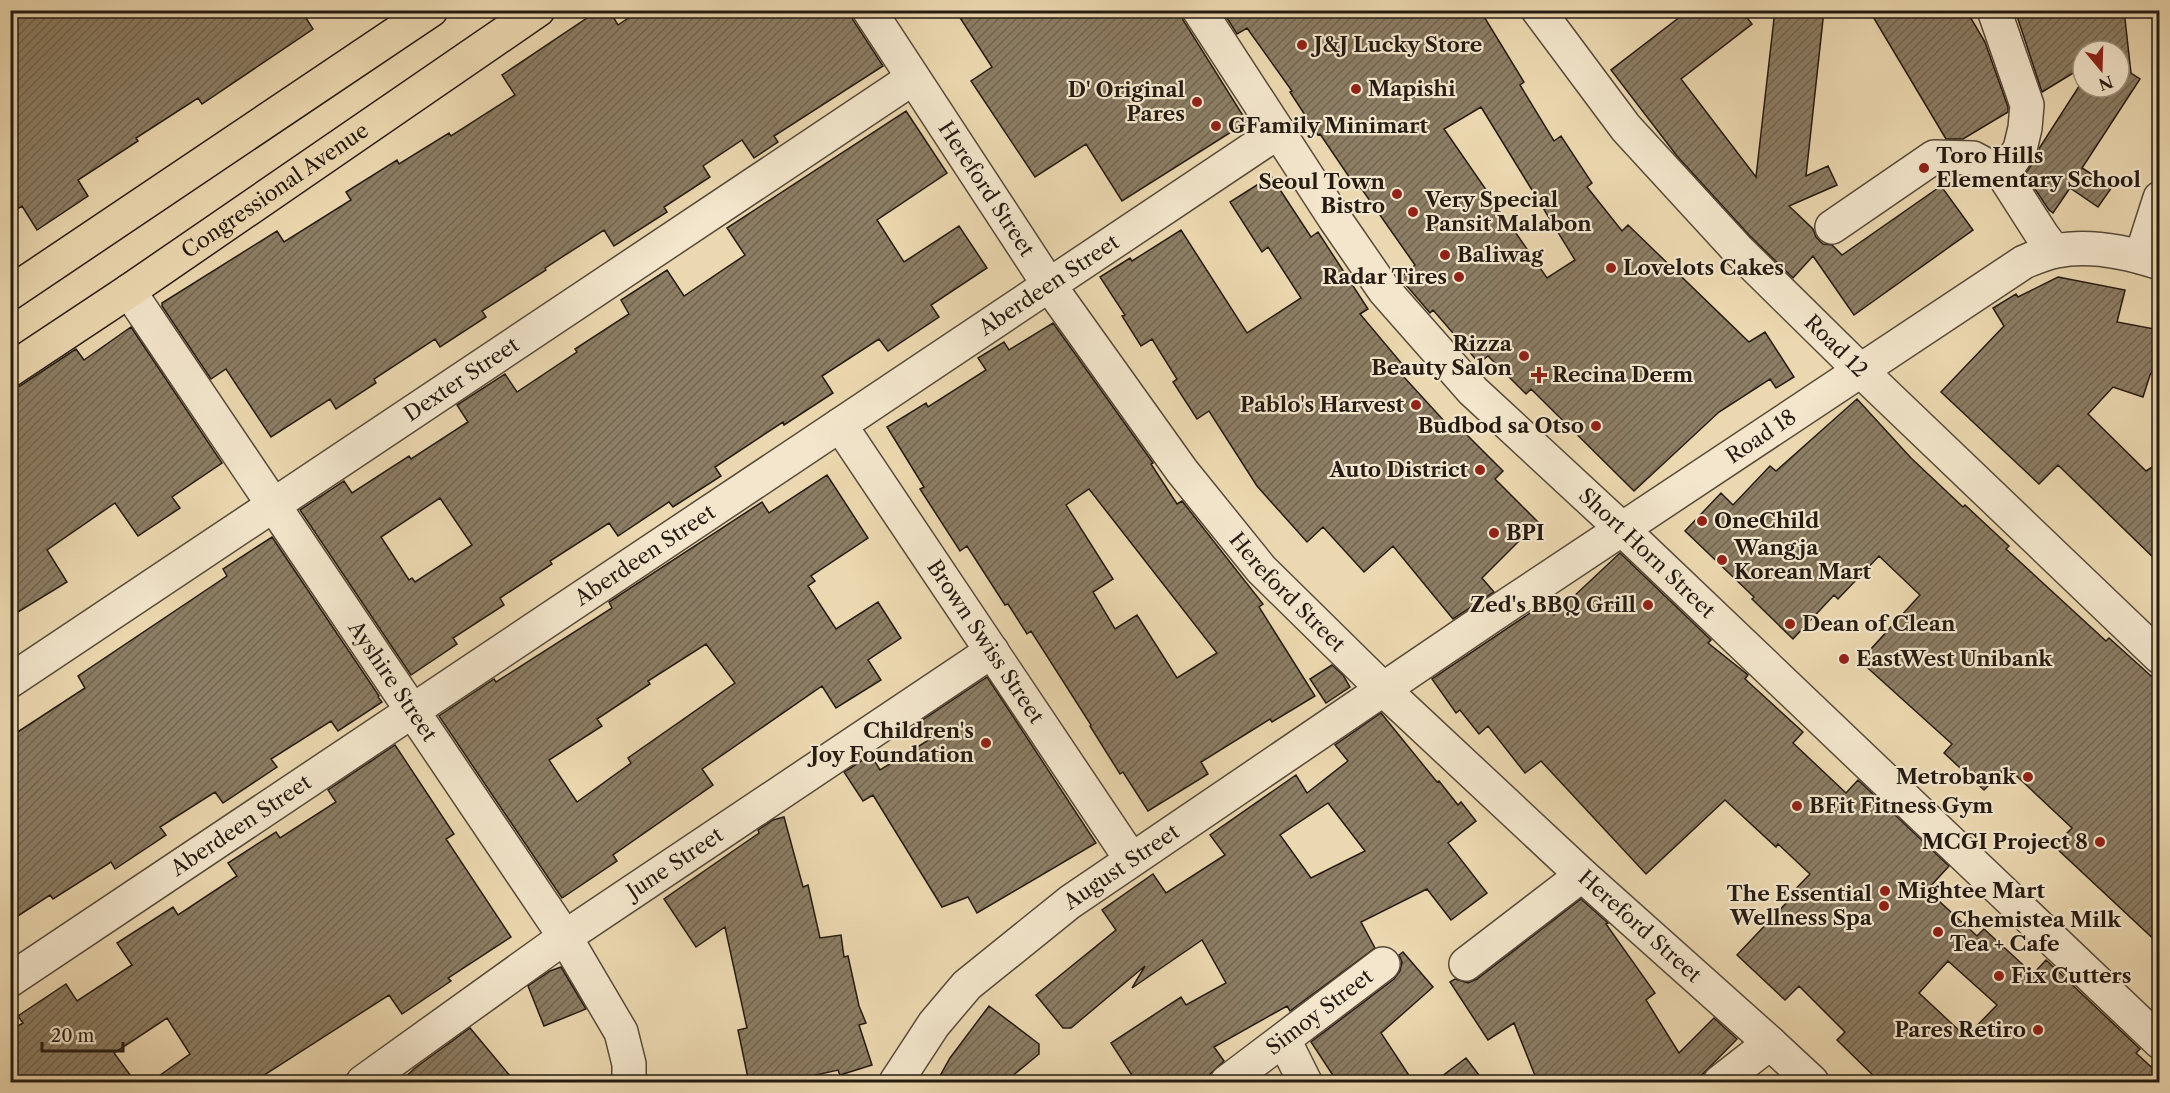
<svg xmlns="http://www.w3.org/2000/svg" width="2170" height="1093" font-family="'Libre Caslon Text',serif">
  <defs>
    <pattern id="building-hatch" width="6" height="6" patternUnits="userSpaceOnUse" patternTransform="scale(1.5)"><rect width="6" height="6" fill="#8c7d64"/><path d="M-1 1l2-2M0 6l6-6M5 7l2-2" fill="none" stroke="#726651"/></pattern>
  </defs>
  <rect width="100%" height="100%" fill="#ecd8b0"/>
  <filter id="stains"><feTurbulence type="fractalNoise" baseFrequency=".00333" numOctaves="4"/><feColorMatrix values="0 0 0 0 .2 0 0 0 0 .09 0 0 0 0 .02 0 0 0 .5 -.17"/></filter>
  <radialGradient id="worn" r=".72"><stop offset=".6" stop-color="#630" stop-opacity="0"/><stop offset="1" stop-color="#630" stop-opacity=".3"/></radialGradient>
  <path fill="url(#building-hatch)" stroke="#241b12" stroke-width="1.5" fill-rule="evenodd" d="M 10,10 L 301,10 L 313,29 L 202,104 L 198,98 L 136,138 L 138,141 L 78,180 L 88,196 L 37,230 L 22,206 L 10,214 Z
    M 599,10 L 609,10 L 618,25 L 640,10 L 850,10 L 853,20 L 883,66 L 774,136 L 778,142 L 754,158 L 742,140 L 703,166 L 710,177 L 664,207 L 667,212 L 614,246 L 604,230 L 545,268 L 546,270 L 482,311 L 486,317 L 440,347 L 435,339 L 374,379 L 376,383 L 336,409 L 330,399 L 271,437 L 226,369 L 211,379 L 162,306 L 162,303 L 277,231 L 284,242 L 351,200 L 346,192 L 397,160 L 399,164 L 449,133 L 451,136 L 515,95 L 502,75 Z
    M 955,10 L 1180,10 L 1183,20 L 1247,122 L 1122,201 L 1086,144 L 1035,177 L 971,81 L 992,67 Z
    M 1222,10 L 1480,10 L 1524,82 L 1520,85 L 1554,141 L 1561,136 L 1592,183 L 1587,187 L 1622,231 L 1628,225 L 1749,342 L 1765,332 L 1794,377 L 1776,388 L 1770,379 L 1719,412 L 1634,491 L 1531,389 L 1526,394 L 1488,356 L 1479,363 L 1433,310 L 1430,313 L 1400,278 L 1415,265 L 1361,188 L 1358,190 L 1320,134 L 1318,135 L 1290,92 L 1292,91 L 1247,28 L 1237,34 ZM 1481,107 L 1575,260 L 1547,278 L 1444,129 Z
    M 1689,10 L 1741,10 L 1752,24 L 1681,79 L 1756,177 L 1775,10 L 1824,10 L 1806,176 L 1828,166 L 1837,185 L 1789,206 L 1813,229 L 1816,237 L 1823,244 L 1832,245 L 1842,255 L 1941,186 L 1973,230 L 1854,315 L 1813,256 L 1793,278 L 1750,236 L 1677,156 L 1611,70 Z
    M 1869,10 L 1966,10 L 1985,42 L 2008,107 L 2008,112 L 1963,139 L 1946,139 Z
    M 2015,10 L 2124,10 L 2131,73 L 2140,79 L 2082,168 L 2112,187 L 2098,207 L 2070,188 L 2053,213 L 2049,210 L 2025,174 L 2036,159 L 2040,147 L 2083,80 L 2083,87 L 2119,87 L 2119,51 L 2083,51 L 2083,67 L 2042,92 Z
    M 906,111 L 947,173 L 877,220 L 904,262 L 959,226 L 987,268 L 931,305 L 939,317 L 888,351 L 879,339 L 822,376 L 833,393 L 784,425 L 783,422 L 715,467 L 721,476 L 673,507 L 669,502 L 618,536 L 609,523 L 550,561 L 552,564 L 500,598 L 504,605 L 453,638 L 457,644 L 411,675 L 300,510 L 344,481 L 352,493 L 409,456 L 411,459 L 468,422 L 457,405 L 505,374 L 517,392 L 577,352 L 575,349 L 629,314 L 621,300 L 667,270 L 684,296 L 745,255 L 727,228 ZM 440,498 L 472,545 L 415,582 L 412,578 L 409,580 L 381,537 Z
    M 1271,176 L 1311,237 L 1318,232 L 1368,309 L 1360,314 L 1408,371 L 1402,375 L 1457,435 L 1462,430 L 1503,471 L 1495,479 L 1538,522 L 1482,578 L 1494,592 L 1453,619 L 1393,546 L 1364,572 L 1323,527 L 1307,542 L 1257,486 L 1209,411 L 1197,419 L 1173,382 L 1177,379 L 1152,339 L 1141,346 L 1122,316 L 1125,315 L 1100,277 L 1130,258 L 1132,261 L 1181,230 L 1247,333 L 1301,298 L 1268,247 L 1262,252 L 1230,202 Z
    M 2058,277 L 2125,290 L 2117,322 L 2160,330 L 2160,359 L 2150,375 L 2143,397 L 2113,387 L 2088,414 L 2146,471 L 2160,462 L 2160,564 L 2058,465 L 2039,484 L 1941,392 L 2004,326 L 1993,308 L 2016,294 L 2018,297 Z
    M 1053,323 L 1153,463 L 1151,464 L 1177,504 L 1182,501 L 1263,604 L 1259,607 L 1315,696 L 1272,722 L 1270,719 L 1201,762 L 1208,774 L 1148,811 L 1123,772 L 1120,774 L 1090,726 L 1091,725 L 1031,631 L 1027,634 L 1008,604 L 1005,605 L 967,546 L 960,551 L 920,489 L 924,487 L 887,427 L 926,403 L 928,407 L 986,370 L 978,358 L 1004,342 L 1009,350 ZM 1089,489 L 1217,653 L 1177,678 L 1137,615 L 1115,629 L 1093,592 L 1113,579 L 1066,505 Z
    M 131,327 L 222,463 L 172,497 L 180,508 L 138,536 L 115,503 L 47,550 L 67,582 L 18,612 L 10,600 L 10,390 L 20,386 L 76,349 L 84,360 Z
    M 1857,399 L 1911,458 L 1963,507 L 1965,505 L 2009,546 L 2006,549 L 2106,641 L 2109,638 L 2160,684 L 2160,945 L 2054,846 L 2072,828 L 2007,767 L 1984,790 L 1944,753 L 1952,744 L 1860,661 L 1920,595 L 1879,556 L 1838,599 L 1834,595 L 1793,639 L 1752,599 L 1754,597 L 1685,531 L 1721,493 L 1733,505 L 1770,466 L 1776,471 Z
    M 827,475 L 868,538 L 811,576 L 815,581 L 808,586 L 836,629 L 878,602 L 901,638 L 868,660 L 881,680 L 836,708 L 822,686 L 702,769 L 713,785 L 613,855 L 617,861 L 562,898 L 439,716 L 494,679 L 496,682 L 612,608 L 609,602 L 762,502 L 769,513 ZM 706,644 L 735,683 L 628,758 L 631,763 L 577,802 L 549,760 L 602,726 L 597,719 L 650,684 L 648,681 Z
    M 272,537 L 379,696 L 378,697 L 382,702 L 338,731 L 331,721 L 271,759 L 277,767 L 223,803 L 215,792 L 160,827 L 166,835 L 115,869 L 111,862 L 53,899 L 50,895 L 10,921 L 10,737 L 85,688 L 78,676 L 227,576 L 223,569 Z
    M 1620,553 L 1711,640 L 1708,643 L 1748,675 L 1745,679 L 1803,732 L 1793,743 L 1846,793 L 1858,780 L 1949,866 L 1927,890 L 1977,936 L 1984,929 L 2033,974 L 2046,960 L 2140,1049 L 2136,1053 L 2160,1075 L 2160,1083 L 1881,1083 L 1837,1040 L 1845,1032 L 1799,986 L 1785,1000 L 1737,955 L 1789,900 L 1787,898 L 1810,874 L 1778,844 L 1776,847 L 1725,800 L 1646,874 L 1541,761 L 1525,773 L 1488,726 L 1479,734 L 1460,710 L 1456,713 L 1432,679 L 1545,603 L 1554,615 ZM 1948,961 L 1997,1005 L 1966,1037 L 1919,993 Z
    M 1332,665 L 1343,675 L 1350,687 L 1326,703 L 1310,679 Z
    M 987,677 L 1096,843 L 977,913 L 968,897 L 942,907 L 873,795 L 863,801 L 844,772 L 871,755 L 880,770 L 932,738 L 921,721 Z
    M 1381,713 L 1437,782 L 1439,781 L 1458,805 L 1461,802 L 1476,821 L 1448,843 L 1487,893 L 1451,920 L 1427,889 L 1361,922 L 1375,948 L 1290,1011 L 1287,1006 L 1214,1047 L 1224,1061 L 1210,1074 L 1209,1083 L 1137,1083 L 1111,1043 L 1181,997 L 1186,1005 L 1226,983 L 1202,940 L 1132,988 L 1145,966 L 1071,1028 L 1063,1028 L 1036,995 L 1116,930 L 1102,910 L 1153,874 L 1166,893 L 1225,855 L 1210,835 L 1296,775 L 1307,793 L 1348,761 L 1335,745 ZM 1328,803 L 1365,851 L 1311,878 L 1280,835 Z
    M 395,745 L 454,834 L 446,839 L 511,937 L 448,978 L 451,981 L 402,1014 L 389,995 L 252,1083 L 149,1083 L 190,1054 L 167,1018 L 114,1053 L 136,1083 L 10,1083 L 10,1031 L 23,1023 L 18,1016 L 66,984 L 77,1001 L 132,965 L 117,943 L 173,907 L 178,915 L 237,876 L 228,863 L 276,832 L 280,838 L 336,802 L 328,790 Z
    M 784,817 L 803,887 L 808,885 L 820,938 L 841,935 L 844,957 L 848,956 L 859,1006 L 866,1023 L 859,1025 L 872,1065 L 840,1075 L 838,1070 L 780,1083 L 749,1083 L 738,1030 L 747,1028 L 725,927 L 696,947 L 664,899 L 759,833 L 758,830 L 773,820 Z
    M 1581,899 L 1608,923 L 1606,924 L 1655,993 L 1646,1000 L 1679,1053 L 1714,1018 L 1737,1039 L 1694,1083 L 1538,1083 L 1514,1023 L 1488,1040 L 1450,982 L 1455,979 L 1468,983 L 1477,979 Z
    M 1403,952 L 1433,987 L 1381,1033 L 1414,1083 L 1338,1083 L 1311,1042 L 1394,979 L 1400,971 L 1402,962 L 1399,955 Z
    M 561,967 L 586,1009 L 544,1026 L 528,986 L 550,971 Z
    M 989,1006 L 1039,1044 L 1039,1054 L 1004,1083 L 936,1083 L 950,1058 Z
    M 470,1028 L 516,1083 L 399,1083 L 415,1068 Z
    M 1466,1058 L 1485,1083 L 1433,1083 Z"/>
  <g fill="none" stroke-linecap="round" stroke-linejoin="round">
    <g stroke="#564a3a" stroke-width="36">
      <g id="minor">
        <path id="s1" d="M 869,10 L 1049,285 L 1182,471 L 1261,569 L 1383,689 L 1582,875 L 1770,1043 L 1812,1082"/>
        <path id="s2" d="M 1199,10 L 1335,219 L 1384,290 L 1473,391 L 1622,529 L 2160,1042"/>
        <path id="s3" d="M 1538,10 L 1626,128 L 1737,249 L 1860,370 L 2160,657"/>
        <path d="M 1994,10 L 2027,105 L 2025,128 L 2020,149 L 2003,174"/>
        <path d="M 1832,227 L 1934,157 L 1973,158 L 2003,174 L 2042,235 L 2054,251"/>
        <path d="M 2141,257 L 2160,198"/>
        <path id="s4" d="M 129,291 L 565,937 L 621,1032 L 629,1064 L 629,1082"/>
        <path id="s5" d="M 840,425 L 1131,859"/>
        <path id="s6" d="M 10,681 L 913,78"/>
        <path d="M 1466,964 L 1582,875"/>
        <path id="s7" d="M 10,980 L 1278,132"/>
        <path d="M 1284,1040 L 1305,1082"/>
        <path id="s8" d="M 363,1082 L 565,937 L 992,651"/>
        <path id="s9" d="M 896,1082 L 934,1024 L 967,985 L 1070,902 L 1491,616 L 2024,262 C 2034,258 2045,253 2056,251 C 2090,244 2127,252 2160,263"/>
        <path id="s10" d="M 1227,1082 L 1383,964"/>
        <path d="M 1720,1082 L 1770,1043"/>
      </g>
    </g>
    <g stroke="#241b12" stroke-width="36">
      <g id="major">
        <path d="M 10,293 L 431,10"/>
        <path id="s11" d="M 10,370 L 129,291 L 538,10"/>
      </g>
    </g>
    <use href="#minor" stroke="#f3e6cc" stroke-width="33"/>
    <use href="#major" stroke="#ecd8b0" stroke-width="33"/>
  </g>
  <g fill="#8f2418" stroke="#f3e6cc" stroke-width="2">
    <circle cx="1302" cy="45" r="6"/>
    <circle cx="1356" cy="89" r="6"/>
    <circle cx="1197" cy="102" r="6"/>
    <circle cx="1216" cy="126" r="6"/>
    <circle cx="1924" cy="168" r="6"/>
    <circle cx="1397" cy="194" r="6"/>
    <circle cx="1413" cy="212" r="6"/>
    <circle cx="1445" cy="255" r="6"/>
    <circle cx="1611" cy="268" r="6"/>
    <circle cx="1459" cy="277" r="6"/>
    <circle cx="1524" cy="356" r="6"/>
    <path d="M1536 366h6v6h6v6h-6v6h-6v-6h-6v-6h6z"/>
    <circle cx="1416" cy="405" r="6"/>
    <circle cx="1596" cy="426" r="6"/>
    <circle cx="1480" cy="470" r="6"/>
    <circle cx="1702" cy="521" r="6"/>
    <circle cx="1494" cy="533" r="6"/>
    <circle cx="1722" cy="560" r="6"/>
    <circle cx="1648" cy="605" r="6"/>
    <circle cx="1790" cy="624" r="6"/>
    <circle cx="1844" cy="659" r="6"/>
    <circle cx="986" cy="743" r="6"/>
    <circle cx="2028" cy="777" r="6"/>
    <circle cx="1797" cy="806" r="6"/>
    <circle cx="2100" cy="842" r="6"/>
    <circle cx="1885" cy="891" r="6"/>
    <circle cx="1884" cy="906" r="6"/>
    <circle cx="1938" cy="932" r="6"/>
    <circle cx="1999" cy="976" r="6"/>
    <circle cx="2038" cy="1030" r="6"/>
  </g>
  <g text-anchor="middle" stroke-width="4.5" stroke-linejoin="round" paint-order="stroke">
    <g font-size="21" font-weight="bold" fill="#241b12" stroke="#f3e6cc" text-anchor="start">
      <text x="1314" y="52">J&amp;J Lucky Store</text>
      <text x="1368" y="96">Mapishi</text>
      <text x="1185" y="97" text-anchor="end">D' Original<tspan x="1185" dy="24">Pares</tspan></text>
      <text x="1228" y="133">GFamily Minimart</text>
      <text x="1936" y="163">Toro Hills<tspan x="1936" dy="24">Elementary School</tspan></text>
      <text x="1385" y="189" text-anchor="end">Seoul Town<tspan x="1385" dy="24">Bistro</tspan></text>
      <text x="1425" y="207">Very Special<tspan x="1425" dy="24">Pansit Malabon</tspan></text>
      <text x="1457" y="262">Baliwag</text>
      <text x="1623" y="275">Lovelots Cakes</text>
      <text x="1447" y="284" text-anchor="end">Radar Tires</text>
      <text x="1512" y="351" text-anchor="end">Rizza<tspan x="1512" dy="24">Beauty Salon</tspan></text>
      <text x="1552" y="382">Recina Derm</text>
      <text x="1404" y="412" text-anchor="end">Pablo's Harvest</text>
      <text x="1584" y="433" text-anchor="end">Budbod sa Otso</text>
      <text x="1468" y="477" text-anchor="end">Auto District</text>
      <text x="1714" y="528">OneChild</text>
      <text x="1506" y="540">BPI</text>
      <text x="1734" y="555">Wangja<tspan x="1734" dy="24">Korean Mart</tspan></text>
      <text x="1636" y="612" text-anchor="end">Zed's BBQ Grill</text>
      <text x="1802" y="631">Dean of Clean</text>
      <text x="1856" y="666">EastWest Unibank</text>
      <text x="974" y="738" text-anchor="end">Children's<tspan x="974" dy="24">Joy Foundation</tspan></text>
      <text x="2016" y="784" text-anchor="end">Metrobank</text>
      <text x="1809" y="813">BFit Fitness Gym</text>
      <text x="2088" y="849" text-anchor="end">MCGI Project 8</text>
      <text x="1897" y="898">Mightee Mart</text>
      <text x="1872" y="901" text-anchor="end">The Essential<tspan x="1872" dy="24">Wellness Spa</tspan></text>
      <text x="1950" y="927">Chemistea Milk<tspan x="1950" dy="24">Tea + Cafe</tspan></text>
      <text x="2011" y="983">Fix Cutters</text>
      <text x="2026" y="1037" text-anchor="end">Pares Retiro</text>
    </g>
    <g font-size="21" fill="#241b12" stroke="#f3e6cc">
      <text dy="7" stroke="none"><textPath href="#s1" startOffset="214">Hereford Street</textPath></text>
      <text dy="7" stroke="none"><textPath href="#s11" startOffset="320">Congressional Avenue</textPath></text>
      <text dy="7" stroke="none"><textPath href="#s7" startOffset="1250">Aberdeen Street</textPath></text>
      <text dy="7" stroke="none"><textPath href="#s3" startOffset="450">Road 12</textPath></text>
      <text dy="7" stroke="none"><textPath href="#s6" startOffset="543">Dexter Street</textPath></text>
      <text dy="7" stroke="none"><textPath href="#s9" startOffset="1086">Road 18</textPath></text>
      <text dy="7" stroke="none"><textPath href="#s2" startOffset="708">Short Horn Street</textPath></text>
      <text dy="7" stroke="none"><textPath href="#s7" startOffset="764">Aberdeen Street</textPath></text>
      <text dy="7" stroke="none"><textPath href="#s1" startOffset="718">Hereford Street</textPath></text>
      <text dy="7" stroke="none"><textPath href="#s5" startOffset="261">Brown Swiss Street</textPath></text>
      <text dy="7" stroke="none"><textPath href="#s4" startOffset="471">Ayshire Street</textPath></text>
      <text dy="7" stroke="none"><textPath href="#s7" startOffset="278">Aberdeen Street</textPath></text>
      <text dy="7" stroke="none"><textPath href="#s8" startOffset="381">June Street</textPath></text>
      <text dy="7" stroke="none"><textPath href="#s9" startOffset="315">August Street</textPath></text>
      <text dy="7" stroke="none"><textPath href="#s1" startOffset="1204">Hereford Street</textPath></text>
      <text dy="7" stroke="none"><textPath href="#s10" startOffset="116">Simoy Street</textPath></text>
    </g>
  </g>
  <rect width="2170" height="1093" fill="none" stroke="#ecd8b0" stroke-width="36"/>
  <rect x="12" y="12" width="2146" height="1069" fill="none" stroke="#241b12" stroke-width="3"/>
  <rect x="18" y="18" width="2134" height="1057" fill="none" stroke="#241b12" stroke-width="1.5"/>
  <g transform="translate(2101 69) rotate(161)"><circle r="28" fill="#f3e6cc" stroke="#a09582" stroke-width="1.5"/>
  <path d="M0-4.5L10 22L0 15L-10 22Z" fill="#8f2418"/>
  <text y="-9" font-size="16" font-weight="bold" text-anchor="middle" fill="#241b12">N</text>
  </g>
  <path d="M42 1042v9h81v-9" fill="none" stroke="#241b12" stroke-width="3"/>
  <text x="51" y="1042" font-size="18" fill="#241b12" stroke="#f3e6cc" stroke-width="4.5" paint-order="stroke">20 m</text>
  <rect width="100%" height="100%" filter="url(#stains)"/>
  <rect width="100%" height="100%" fill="url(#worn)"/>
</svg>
